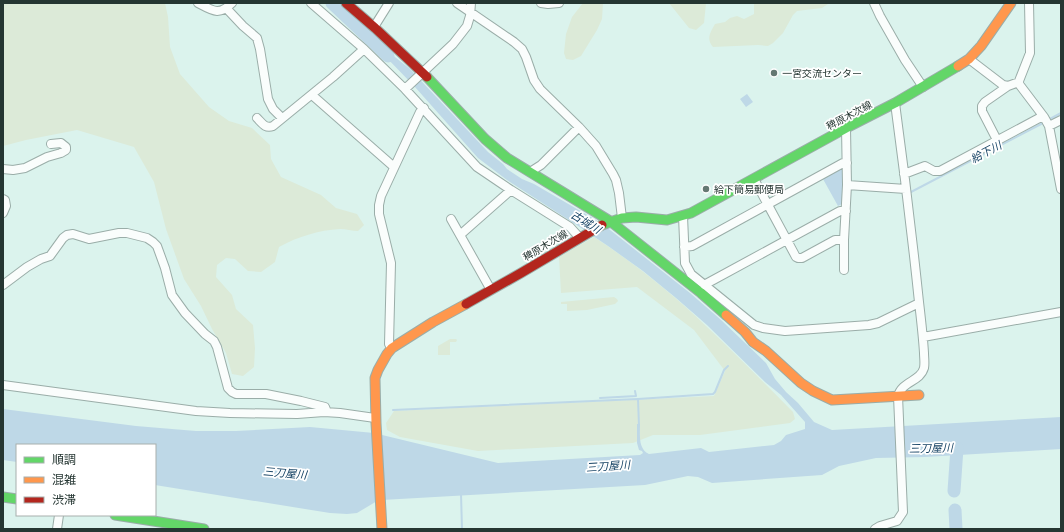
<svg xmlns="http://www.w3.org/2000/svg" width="1064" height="532" font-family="Rubik,'Noto Sans JP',sans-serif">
  <rect width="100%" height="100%" fill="#dbf3ed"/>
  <path fill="#dcead8" d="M 3,3 L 165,3 L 168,17 L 170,47 L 180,74 L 209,107 L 229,121 L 252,128 L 270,145 L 271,159 L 281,177 L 321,195 L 336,208 L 357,214 L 364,225 L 358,231 C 352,231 346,229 340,229 C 319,230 297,237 279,247 L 275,262 L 261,272 L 248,271 L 235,259 L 226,258 L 217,265 L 216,277 L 232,295 L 236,309 L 253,325 L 255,348 L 254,367 L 243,376 L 232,374 L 226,353 L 212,329 L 201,306 L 184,279 L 166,229 L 154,182 L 134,147 L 77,130 L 26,140 L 3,146 Z
    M 583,3 L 603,3 L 602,19 L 597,30 L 581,56 L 573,60 L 566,59 L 564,53 L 566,34 L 572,17 Z
    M 669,3 L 706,3 L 704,23 L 696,30 L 689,28 Z
    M 754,3 L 828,3 L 828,4 L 822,8 L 797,11 L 793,15 L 783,33 L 773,43 L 768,46 L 758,45 L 713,47 C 706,39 710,33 715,24 L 725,22 L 730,18 L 737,16 L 744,19 L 754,14 Z
    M 594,237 C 634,263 672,293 706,326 C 736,354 764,383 793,412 L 795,419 L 790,423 L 700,435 L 653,435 L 633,443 L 478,451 L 400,437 L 387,430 L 386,423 L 394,411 L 714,396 L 725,371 L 694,330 L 637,287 L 561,293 L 559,257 Z
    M 614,297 L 617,299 L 618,301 L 615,304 L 587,310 L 567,311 L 567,304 L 561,304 L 561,302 Z
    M 450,339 L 456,339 L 457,340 L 456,342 L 450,342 L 450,355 L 438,355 L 438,346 Z"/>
  <path fill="#bed8e7" d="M 371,38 L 410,69 L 488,152 L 503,164 L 507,169 L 522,179 L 534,184 L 601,223 L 586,231 L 507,180 L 478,158 L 415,87 L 383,54 Z
    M 747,94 L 753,102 L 746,107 L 740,99 Z
    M 841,169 L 844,171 L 844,203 L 838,206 L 823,179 Z
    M 605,226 L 690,293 L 720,319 L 766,363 L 775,379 L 786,392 L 798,403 L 814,422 L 832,430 L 1061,417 L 1061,449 L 925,457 L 876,458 L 839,466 L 822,475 L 712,483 L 698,477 L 688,476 L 645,485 L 382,500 L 378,434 L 498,463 L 640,455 L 643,453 L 642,451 L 639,450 L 637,443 L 637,424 L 640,424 C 640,435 638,449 649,454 L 701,448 L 709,452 L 774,445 L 781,441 L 786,435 L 805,429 L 805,422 L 781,395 L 765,382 L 707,325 L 676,298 L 643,271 L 608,246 L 590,234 Z
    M 3,409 L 136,426 L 196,431 L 236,431 L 310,427 L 374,433 L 377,501 L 357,513 L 347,514 L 330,513 L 155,485 L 155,445 L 17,445 L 17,462 L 3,460 Z"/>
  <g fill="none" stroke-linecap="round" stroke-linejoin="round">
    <path stroke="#bed8e7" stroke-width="2" d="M 1048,120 L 1061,113
      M 911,192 L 1045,122
      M 600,398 L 636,396 L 635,391
      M 638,399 L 639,426
      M 393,410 L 638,399 L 713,394 L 715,392 L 724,370 L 728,366
      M 461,494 L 462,529"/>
    <path stroke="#bed8e7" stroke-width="13" d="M 332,3 L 388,56
      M 954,491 L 957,448
      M 955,510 L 956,529"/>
    <g stroke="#9aada8" stroke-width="10">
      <path id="street" d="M 198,3 C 213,11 219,16 232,3
        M 311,3 L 364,49 L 405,89 L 477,167 L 511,190 L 570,227 L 579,237
        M 457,3 L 514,42 L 522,49 L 526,57 L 534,80 L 540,89 L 579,127 L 596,146 L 613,174 L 616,180 L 619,193 L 622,218
        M 541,3 L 548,4 L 559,3
        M 874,3 L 880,16 L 905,60 L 923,87
        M 1029,3 L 1030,53 L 1019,81 L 1019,84 L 1044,117 L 1049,126 L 1061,189
        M 227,9 L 243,26 L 257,38 L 260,49 L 268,99 L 273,109 L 282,118
        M 374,27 L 389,3
        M 969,59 L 1003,85 L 1008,86 L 1019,82
        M 405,89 L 453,44 L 467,26 L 470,16 L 471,3
        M 312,95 L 394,167
        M 257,118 C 262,123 265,129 273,126 L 333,77 L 364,49
        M 1049,126 L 1061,120
        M 997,140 L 982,111 L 982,106 L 985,102 L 1008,86
        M 3,169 L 13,170 L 25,168 L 47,157 L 61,153 L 66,150 L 66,147 L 61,143 L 51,144
        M 530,172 L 541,165 L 579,127
        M 904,174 L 925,166 L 934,171 L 940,171 L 1043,116
        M 754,179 L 796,257 L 798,258 L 802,258 L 835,240 L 844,240 L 847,185 L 846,128
        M 847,185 L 906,189
        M 3,199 L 5,200 L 6,206 L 3,213
        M 683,216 L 685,263 L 691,274 L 754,325 L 763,328 L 785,331 L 869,325 L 878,323 L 919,303
        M 451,219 L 491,290
        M 460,235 L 511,190
        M 844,240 L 844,270
        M 684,247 L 692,246 L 843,163 L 847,163
        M 3,285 L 27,267 L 41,259 L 50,256 L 63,238 L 67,235 L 73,234 L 89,239 L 119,233 L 127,233 L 147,238 L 153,242 L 157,246 L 165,268 L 172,295 L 185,313 L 205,334 L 214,341 L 217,347 L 228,388 L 232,392 L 236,394 L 266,394 L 301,401 L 325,407 L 327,412
        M 704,285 L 840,211 L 846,211
        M 923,337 L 1061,312
        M 392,348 L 389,344 L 391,263 L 379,214 L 379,205 L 381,196 L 420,112 L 424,108
        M 3,385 L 196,411 L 230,413 L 297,414 L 324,412 L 340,413 L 375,418
        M 57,529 L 59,515
        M 875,529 L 880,526 L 897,521 L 903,512 L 898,396 C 902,381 920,382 924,368 C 925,363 924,358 924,353 C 923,336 921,319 919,302 C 912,235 904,169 895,103"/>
    </g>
    <g stroke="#9aada8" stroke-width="11">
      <path id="fast" d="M 427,77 L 485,139 L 507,158 L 610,221 L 701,293 L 726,315
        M 602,225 L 622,218 L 636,217 L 667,220 L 691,213 L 846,128 L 895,103 L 958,66
        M 3,497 L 17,499
        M 115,515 L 204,529"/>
    </g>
    <g stroke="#9aada8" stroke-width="11">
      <path id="slow" d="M 958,66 L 969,59 L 981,46 L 1011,3
        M 726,315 L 745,332 L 753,342 L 766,351 L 801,383 L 813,391 L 832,400 L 919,395
        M 382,529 L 376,423 L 375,378 L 378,370 L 387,354 L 392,348 L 433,322 L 466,304"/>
    </g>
    <g stroke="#9aada8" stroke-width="11">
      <path id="jam" d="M 346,3 L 375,28 L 427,77
        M 466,304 L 521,273 L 602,225"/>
    </g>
    <use href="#street" stroke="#fafdfc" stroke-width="8"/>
    <use href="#fast" stroke="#63d668" stroke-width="9"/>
    <use href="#slow" stroke="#ff974d" stroke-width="9"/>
    <use href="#jam" stroke="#b3261e" stroke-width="9"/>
  </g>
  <g fill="#657873" stroke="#fff" stroke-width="1.5">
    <circle cx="774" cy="73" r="4"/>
    <circle cx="706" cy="189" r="4"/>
  </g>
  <g text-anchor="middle" stroke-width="3.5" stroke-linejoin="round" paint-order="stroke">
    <g font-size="10" fill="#253632" stroke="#fff" text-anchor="start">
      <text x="782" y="77">一宮交流センター</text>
      <text x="714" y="193">給下簡易郵便局</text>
    </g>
    <g font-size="10" fill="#253632" stroke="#fff">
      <text transform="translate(849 115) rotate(-28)" y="4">稗原木次線</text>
      <text transform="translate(545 245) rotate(-31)" y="4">稗原木次線</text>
    </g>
    <g font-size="11" font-style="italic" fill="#144163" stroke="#fff">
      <text transform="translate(986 152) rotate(-28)" y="4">給下川</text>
      <text transform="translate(586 222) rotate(32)" y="4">古城川</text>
      <text transform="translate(931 448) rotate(-1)" y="4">三刀屋川</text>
      <text transform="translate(608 466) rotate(-4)" y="4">三刀屋川</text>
      <text transform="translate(285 473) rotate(5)" y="4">三刀屋川</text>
    </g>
  </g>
  <rect width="1064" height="532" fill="none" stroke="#253632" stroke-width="8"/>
  <rect x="16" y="444" width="140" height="72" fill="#ffffff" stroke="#a8afad"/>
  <rect x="24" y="457" width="20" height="6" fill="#63d668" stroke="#a8afad"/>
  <text x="52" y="464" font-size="12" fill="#253632">順調</text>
  <rect x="24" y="477" width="20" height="6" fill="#ff974d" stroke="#a8afad"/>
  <text x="52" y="484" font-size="12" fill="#253632">混雑</text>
  <rect x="24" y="497" width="20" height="6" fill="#b3261e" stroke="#a8afad"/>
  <text x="52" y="504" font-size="12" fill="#253632">渋滞</text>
</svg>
